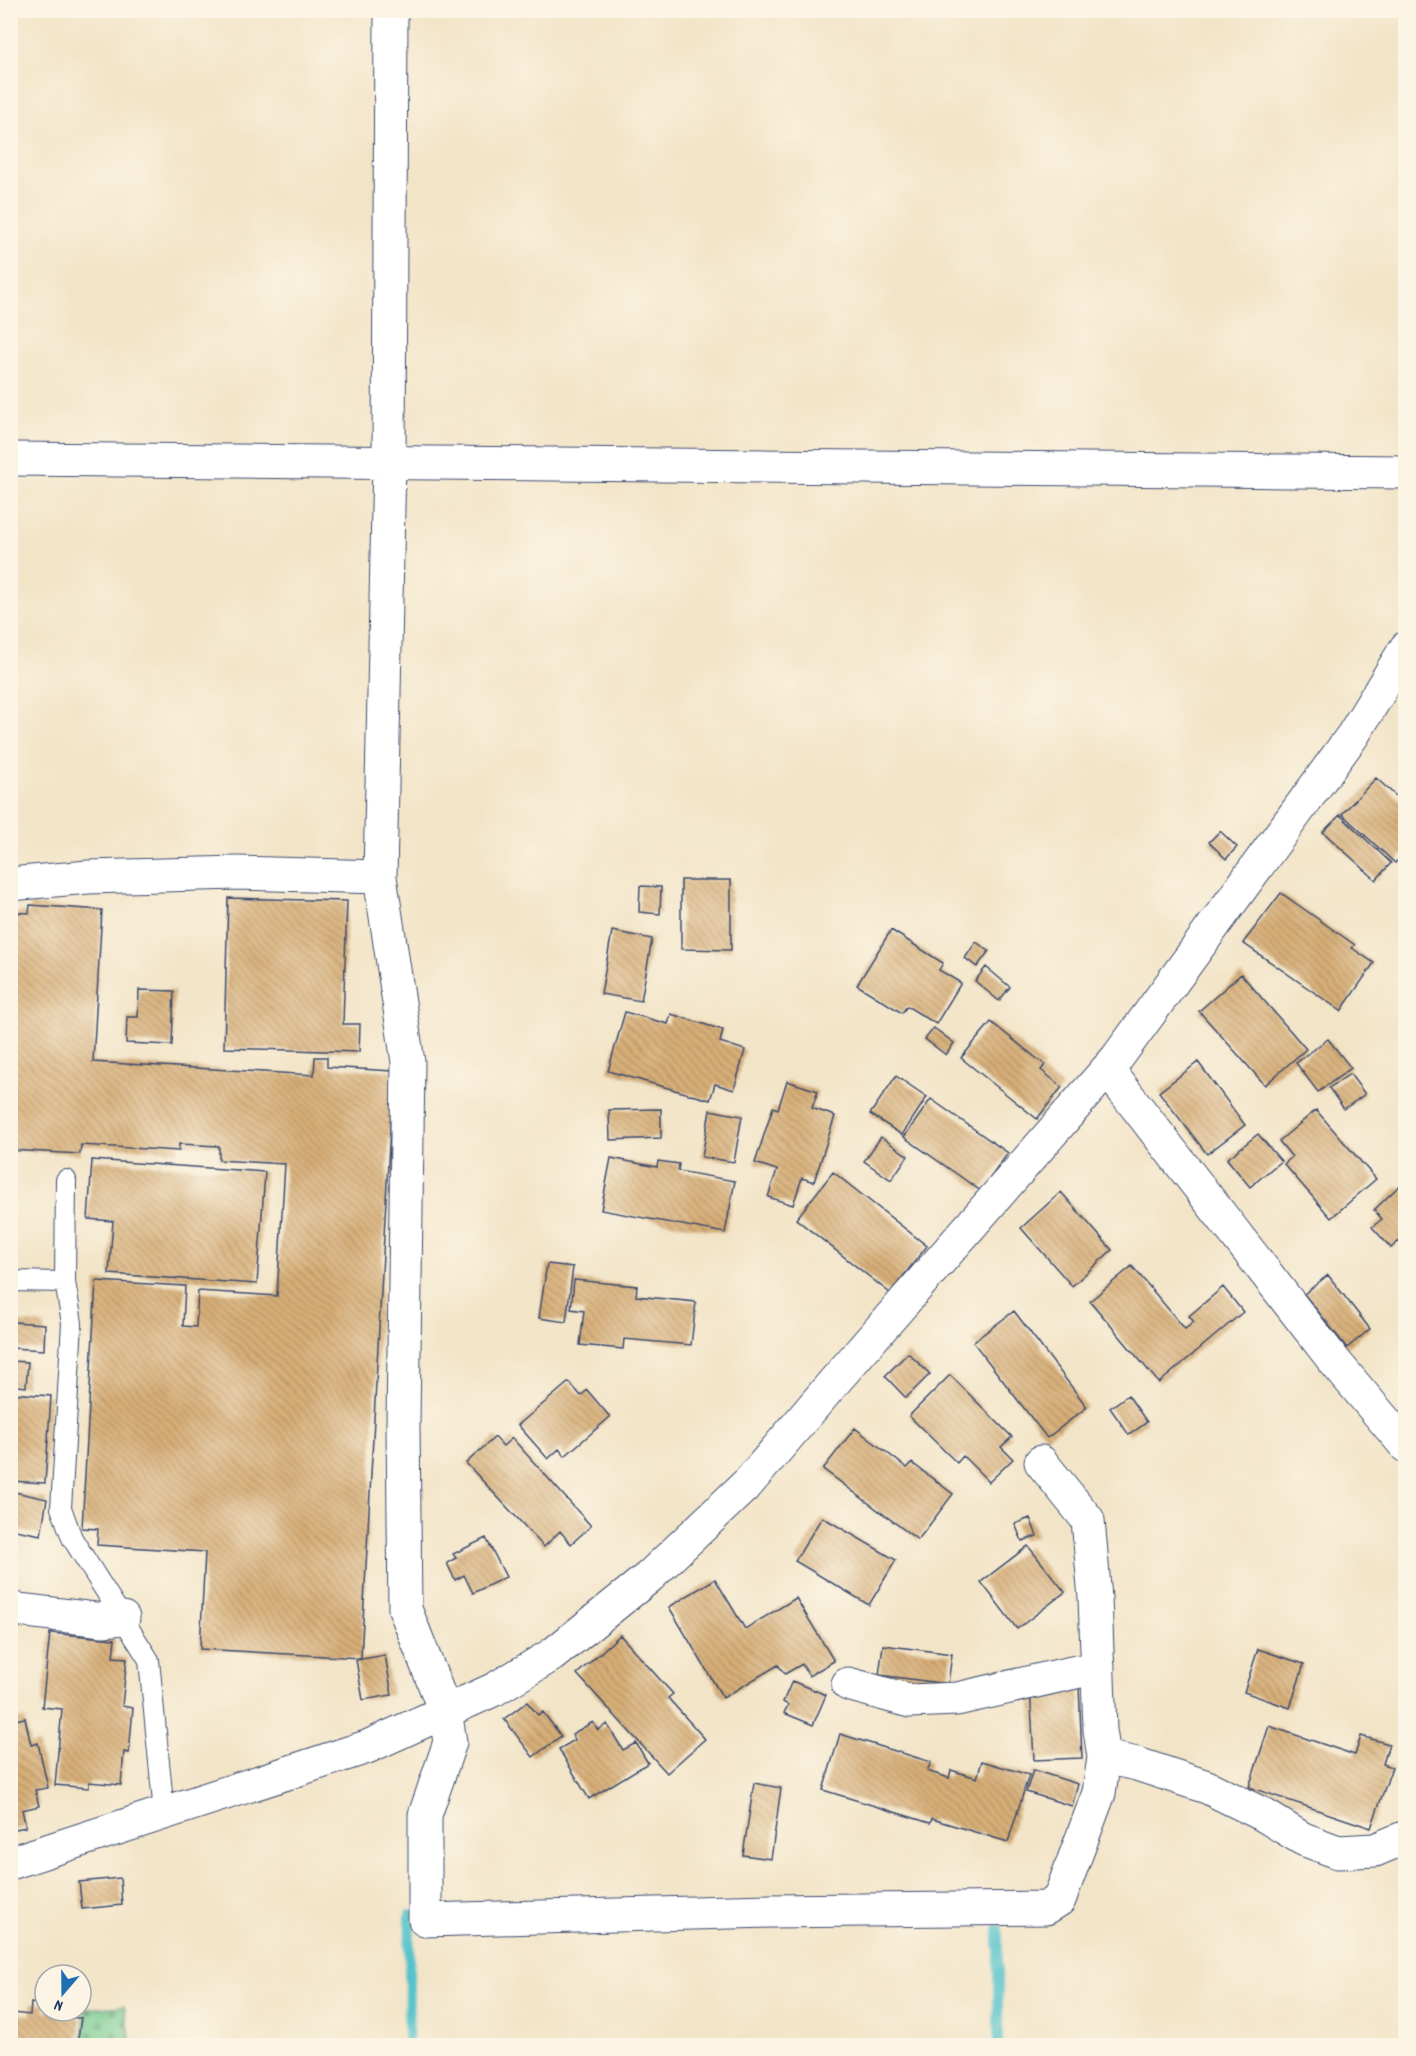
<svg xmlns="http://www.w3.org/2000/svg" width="1416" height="2056" font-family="Dekko,sans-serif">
  <defs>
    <pattern id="cemetery-stones" width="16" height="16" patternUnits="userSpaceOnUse" patternTransform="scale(1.5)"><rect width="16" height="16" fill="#75cb90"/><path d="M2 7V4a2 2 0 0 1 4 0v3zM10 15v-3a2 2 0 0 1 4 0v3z" fill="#5fa579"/></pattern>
    <pattern id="building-back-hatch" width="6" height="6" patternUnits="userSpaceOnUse" patternTransform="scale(1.5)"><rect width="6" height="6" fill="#d8af77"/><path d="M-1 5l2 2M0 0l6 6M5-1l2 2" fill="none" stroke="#ae8f65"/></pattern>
  </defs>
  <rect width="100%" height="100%" fill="#fcf5e5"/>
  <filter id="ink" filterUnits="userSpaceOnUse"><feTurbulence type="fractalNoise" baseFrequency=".0167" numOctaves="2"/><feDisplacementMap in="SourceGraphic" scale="12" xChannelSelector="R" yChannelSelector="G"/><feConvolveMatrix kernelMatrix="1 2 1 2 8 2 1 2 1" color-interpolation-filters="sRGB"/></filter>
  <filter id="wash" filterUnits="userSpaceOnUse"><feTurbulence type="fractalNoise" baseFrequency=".008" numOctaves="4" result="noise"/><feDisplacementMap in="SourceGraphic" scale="24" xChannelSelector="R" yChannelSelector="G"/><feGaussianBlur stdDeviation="1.35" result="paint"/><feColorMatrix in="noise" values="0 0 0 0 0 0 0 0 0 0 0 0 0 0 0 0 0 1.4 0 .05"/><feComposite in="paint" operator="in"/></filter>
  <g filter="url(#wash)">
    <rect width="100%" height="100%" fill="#f2e4c7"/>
    <path fill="url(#cemetery-stones)" stroke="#487d77" stroke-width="1.5" d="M 124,2006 L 132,2045 L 81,2045 L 86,2009 Z"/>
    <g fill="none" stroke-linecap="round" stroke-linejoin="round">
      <path stroke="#55c3ca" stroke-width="10" d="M 998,1929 L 998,2046
        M 408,2046 L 410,1914"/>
    </g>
    <g id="blocks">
      <path fill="url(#building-back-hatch)" d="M 1376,778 L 1406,805 L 1406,852 L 1395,863 L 1342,814 Z
        M 1340,815 L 1391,863 L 1376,880 L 1323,832 Z
        M 1220,831 L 1237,847 L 1226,859 L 1209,842 Z
        M 681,880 L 731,880 L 731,950 L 681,949 Z
        M 640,886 L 661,887 L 660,914 L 639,912 Z
        M 1281,893 L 1355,945 L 1352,948 L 1374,963 L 1341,1011 L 1243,943 Z
        M 228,898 L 347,901 L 343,1024 L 360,1024 L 359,1052 L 224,1048 Z
        M 30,905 L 102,910 L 93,1062 L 314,1075 L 315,1057 L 327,1057 L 327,1067 L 393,1071 L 361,1658 L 200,1649 L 205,1552 L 97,1545 L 98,1529 L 82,1528 L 96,1281 L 185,1286 L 183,1326 L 196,1327 L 198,1291 L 277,1296 L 285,1164 L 219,1160 L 219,1146 L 179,1144 L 179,1151 L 81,1145 L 80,1154 L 10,1150 L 10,912 L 29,913 Z
        M 891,930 L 943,963 L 939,970 L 961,983 L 936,1024 L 907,1006 L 902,1013 L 857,985 Z
        M 612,931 L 652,939 L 641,1001 L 601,994 Z
        M 976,942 L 989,951 L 977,967 L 965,958 Z
        M 986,967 L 1010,987 L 999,1001 L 975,981 Z
        M 1241,974 L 1306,1049 L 1265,1085 L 1199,1011 Z
        M 139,990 L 174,991 L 172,1045 L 126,1043 L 127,1017 L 138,1017 Z
        M 625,1012 L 668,1024 L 671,1014 L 723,1030 L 720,1042 L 745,1050 L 734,1090 L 715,1084 L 710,1100 L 608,1071 Z
        M 991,1022 L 1045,1065 L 1041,1070 L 1062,1087 L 1037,1119 L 961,1058 Z
        M 934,1028 L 954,1043 L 946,1055 L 925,1039 Z
        M 1328,1039 L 1351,1068 L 1318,1092 L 1296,1063 Z
        M 1198,1062 L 1245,1125 L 1207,1154 L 1159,1092 Z
        M 1350,1074 L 1365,1094 L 1344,1109 L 1329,1088 Z
        M 896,1076 L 927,1097 L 902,1135 L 870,1114 Z
        M 787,1081 L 818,1091 L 812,1108 L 835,1116 L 814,1182 L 802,1178 L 793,1205 L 768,1197 L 777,1170 L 755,1163 L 773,1107 L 778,1109 Z
        M 931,1099 L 1008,1153 L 981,1191 L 904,1137 Z
        M 661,1109 L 661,1138 L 610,1140 L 609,1110 Z
        M 710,1110 L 742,1116 L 734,1162 L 702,1157 Z
        M 1316,1110 L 1376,1179 L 1331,1218 L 1284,1164 L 1292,1157 L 1279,1141 Z
        M 1258,1134 L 1281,1161 L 1250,1187 L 1227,1159 Z
        M 881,1137 L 908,1156 L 891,1180 L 864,1161 Z
        M 611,1158 L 657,1167 L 658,1161 L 679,1164 L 678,1171 L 735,1181 L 725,1233 L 601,1210 Z
        M 92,1160 L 265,1172 L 257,1284 L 109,1274 L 113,1221 L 88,1219 Z
        M 833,1172 L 927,1246 L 890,1293 L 796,1219 Z
        M 1399,1186 L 1406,1193 L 1406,1246 L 1404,1247 L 1399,1241 L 1391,1248 L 1372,1227 L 1382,1219 L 1374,1210 Z
        M 1061,1192 L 1112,1250 L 1072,1286 L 1021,1228 Z
        M 547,1264 L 573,1267 L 566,1322 L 539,1318 Z
        M 1132,1266 L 1185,1329 L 1194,1322 L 1189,1316 L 1223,1287 L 1243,1312 L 1159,1383 L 1090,1301 Z
        M 1328,1275 L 1370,1329 L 1347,1348 L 1304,1294 Z
        M 574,1280 L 637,1286 L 636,1296 L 696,1302 L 691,1345 L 624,1339 L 623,1349 L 580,1345 L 584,1311 L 571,1309 Z
        M 1014,1311 L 1087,1407 L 1047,1438 L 973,1342 Z
        M 13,1322 L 45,1324 L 44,1350 L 12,1348 Z
        M 908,1353 L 930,1374 L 906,1398 L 885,1376 Z
        M 10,1361 L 28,1362 L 26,1387 L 10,1385 Z
        M 950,1375 L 1012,1437 L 1001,1447 L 1013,1459 L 989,1482 L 963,1456 L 957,1463 L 909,1416 Z
        M 569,1382 L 581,1396 L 587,1390 L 610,1417 L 565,1456 L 559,1449 L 548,1459 L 518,1425 Z
        M 10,1393 L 51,1396 L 45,1483 L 10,1481 Z
        M 1128,1395 L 1147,1422 L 1129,1435 L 1110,1408 Z
        M 855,1428 L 907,1468 L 912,1463 L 953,1494 L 918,1540 L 823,1469 Z
        M 495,1437 L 503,1446 L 512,1438 L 591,1526 L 571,1544 L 560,1531 L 544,1547 L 466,1463 Z
        M 10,1491 L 47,1499 L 41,1535 L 10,1529 Z
        M 822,1517 L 896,1560 L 869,1605 L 795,1561 Z
        M 1030,1518 L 1037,1536 L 1022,1541 L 1015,1524 Z
        M 486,1538 L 506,1577 L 473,1593 L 464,1575 L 455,1580 L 447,1563 L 456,1558 L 453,1554 Z
        M 1028,1546 L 1065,1592 L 1017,1629 L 981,1582 Z
        M 715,1579 L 745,1629 L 796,1598 L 834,1661 L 809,1676 L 802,1664 L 785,1674 L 778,1665 L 723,1698 L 669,1607 Z
        M 50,1633 L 115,1639 L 113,1657 L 127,1658 L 122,1706 L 133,1708 L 129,1753 L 124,1752 L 121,1785 L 89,1782 L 89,1788 L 55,1785 L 62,1709 L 42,1707 Z
        M 620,1635 L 673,1694 L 668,1698 L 705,1739 L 667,1773 L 577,1674 Z
        M 883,1645 L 952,1654 L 948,1684 L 879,1675 Z
        M 1258,1649 L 1304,1664 L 1290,1708 L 1244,1692 Z
        M 385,1655 L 392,1695 L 363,1700 L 356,1660 Z
        M 792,1681 L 826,1695 L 813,1725 L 784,1713 L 788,1705 L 783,1702 Z
        M 1079,1685 L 1082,1758 L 1034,1760 L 1030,1687 Z
        M 527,1702 L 538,1715 L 543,1712 L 561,1736 L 533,1757 L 504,1719 Z
        M 25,1718 L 31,1745 L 38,1743 L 48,1788 L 35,1790 L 39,1806 L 22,1810 L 26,1827 L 10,1830 L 10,1721 Z
        M 593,1722 L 598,1730 L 607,1724 L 623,1750 L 636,1743 L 648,1763 L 589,1799 L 559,1749 L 575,1740 L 572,1734 Z
        M 1269,1726 L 1355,1755 L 1361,1736 L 1389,1744 L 1383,1764 L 1392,1767 L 1371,1828 L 1249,1787 Z
        M 840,1734 L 931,1762 L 927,1771 L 949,1778 L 951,1770 L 977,1778 L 982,1761 L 1029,1775 L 1008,1842 L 932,1819 L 930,1823 L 823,1790 Z
        M 1033,1770 L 1078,1784 L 1072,1806 L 1026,1792 Z
        M 754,1783 L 781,1788 L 771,1859 L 743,1855 Z
        M 120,1878 L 122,1905 L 82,1909 L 79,1882 Z
        M 31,2003 L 45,2004 L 45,2011 L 62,2011 L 62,2017 L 81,2018 L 77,2046 L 10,2046 L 13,2013 L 30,2015 Z"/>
    </g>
  </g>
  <g filter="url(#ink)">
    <use href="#blocks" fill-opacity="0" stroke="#3b4a6e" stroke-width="1.5"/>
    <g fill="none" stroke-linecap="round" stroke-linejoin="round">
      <g stroke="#3b4a6e" stroke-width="22">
        <path id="service" d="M 66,1180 L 65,1282 L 72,1323 L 61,1508 L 72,1538 L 149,1660 L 164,1813
          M 10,1281 L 65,1282"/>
      </g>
      <g stroke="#3b4a6e" stroke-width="35">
        <path id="minor" d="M 391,10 L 389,462 L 380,877 L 408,1062 L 403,1425 L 405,1609 L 445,1711 L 450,1742 L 425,1815 L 425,1920 L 770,1911 L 1046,1908 L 1059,1900 L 1099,1793 L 1104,1757 L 1100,1730 L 1095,1598 L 1088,1520 L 1041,1462
          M 10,459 L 1406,472
          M 10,884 L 88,877 L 238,873 L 380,877
          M 1108,1070 L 1335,1362 L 1406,1446
          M 10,1609 L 103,1620 L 123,1618
          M 848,1684 L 910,1701 L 957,1699 L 1098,1667
          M 1104,1757 L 1137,1764 L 1207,1787 L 1262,1814 L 1303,1839 L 1338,1852 L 1375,1850 L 1406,1837
          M 10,1863 L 367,1747 L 495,1689 L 552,1655 L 649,1577 L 749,1482 L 834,1382 L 1117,1058 L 1353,735 L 1406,648"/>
      </g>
      <use href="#service" stroke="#fff" stroke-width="20"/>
      <use href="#minor" stroke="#fff" stroke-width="33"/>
    </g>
  </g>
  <rect width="1416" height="2056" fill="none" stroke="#fcf5e5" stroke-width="36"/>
  <g transform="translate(63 1993) rotate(200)"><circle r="28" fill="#fcf5e5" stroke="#a2a6af" stroke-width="1.5"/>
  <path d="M0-4.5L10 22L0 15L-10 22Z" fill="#1f6fb2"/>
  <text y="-9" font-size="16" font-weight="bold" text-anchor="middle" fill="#1b2f5e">N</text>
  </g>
</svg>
